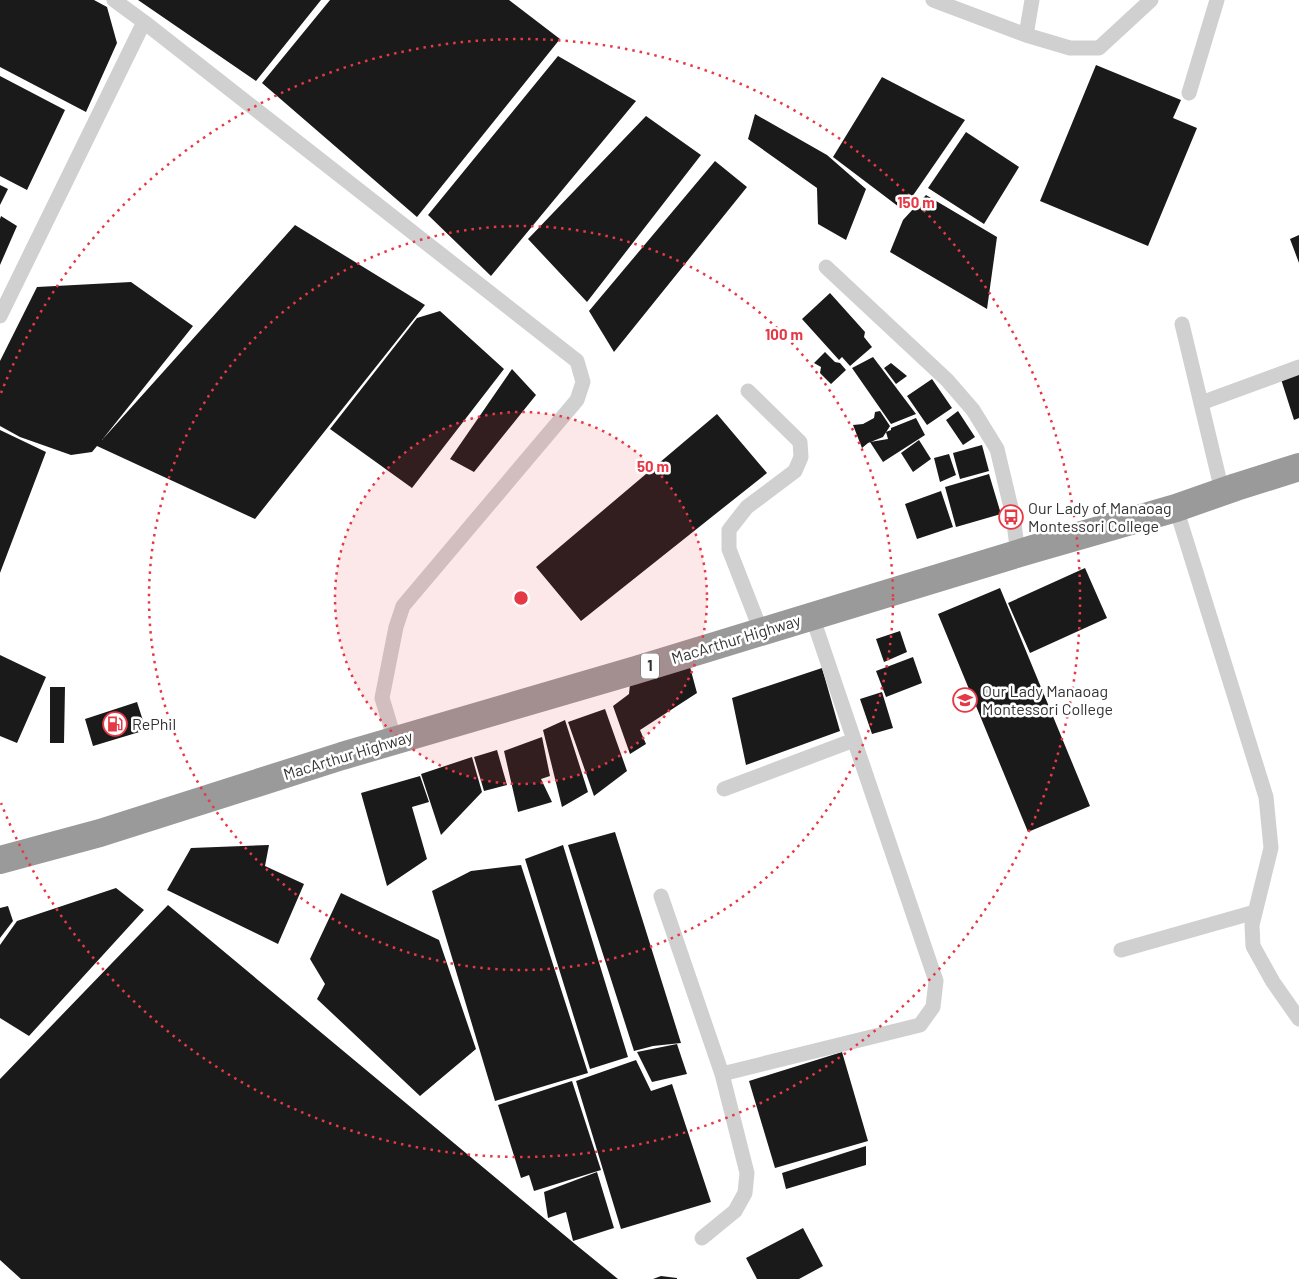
<svg xmlns="http://www.w3.org/2000/svg" width="1299" height="1279" font-family="Barlow,sans-serif">
  <rect width="100%" height="100%" fill="#fff"/>
  <path fill="#1a1a1a" d="M 0,0 L 94,0 L 107,7 L 117,43 L 86,112 L 0,67 Z
    M 138,0 L 321,0 L 256,81 Z
    M 330,0 L 509,0 L 560,39 L 417,217 L 262,83 Z
    M 558,56 L 636,101 L 491,276 L 428,215 Z
    M 1096,65 L 1181,100 L 1173,118 L 1197,128 L 1148,246 L 1040,201 Z
    M 0,76 L 65,110 L 27,190 L 0,176 Z
    M 882,77 L 965,120 L 903,210 L 833,157 Z
    M 755,114 L 827,155 L 866,189 L 846,240 L 818,224 L 817,188 L 748,139 Z
    M 646,116 L 701,155 L 587,302 L 528,239 Z
    M 966,132 L 1019,167 L 984,224 L 928,188 Z
    M 715,161 L 747,187 L 614,352 L 589,311 Z
    M 0,185 L 8,189 L 0,205 Z
    M 926,195 L 997,237 L 987,309 L 890,252 L 903,220 Z
    M 1,216 L 17,226 L 0,265 L 0,219 Z
    M 295,225 L 425,305 L 255,519 L 97,446 L 92,452 L 71,455 L 20,437 L 0,426 L 0,361 L 37,287 L 131,282 L 193,326 L 102,440 Z
    M 1299,235 L 1299,263 L 1290,239 Z
    M 830,293 L 865,332 L 864,337 L 872,347 L 850,366 L 842,357 L 839,360 L 802,319 Z
    M 440,311 L 504,369 L 412,488 L 330,429 L 417,318 Z
    M 825,352 L 835,362 L 840,363 L 846,370 L 831,384 L 820,373 L 821,367 L 814,363 Z
    M 873,357 L 916,414 L 891,424 L 852,368 Z
    M 891,363 L 907,376 L 896,384 L 884,368 Z
    M 512,369 L 536,395 L 474,472 L 450,459 Z
    M 1299,370 L 1299,418 L 1294,420 L 1280,376 Z
    M 932,379 L 952,408 L 927,425 L 907,396 Z
    M 880,411 L 890,426 L 883,437 L 868,443 L 862,448 L 853,425 L 863,424 L 874,418 L 875,412 Z
    M 958,411 L 975,437 L 963,445 L 946,420 Z
    M 717,414 L 767,473 L 581,621 L 536,567 Z
    M 916,418 L 925,435 L 883,462 L 870,442 L 888,439 L 886,432 L 891,430 L 891,428 Z
    M 0,430 L 46,452 L 0,573 Z
    M 919,440 L 931,459 L 913,472 L 901,453 Z
    M 982,445 L 989,471 L 960,479 L 953,453 Z
    M 949,454 L 956,475 L 940,482 L 934,458 Z
    M 989,474 L 1001,514 L 956,527 L 945,487 Z
    M 941,491 L 953,527 L 917,539 L 905,504 Z
    M 1085,568 L 1107,618 L 1030,653 L 1008,603 Z
    M 1000,588 L 1090,806 L 1028,832 L 938,614 Z
    M 900,631 L 907,652 L 884,662 L 876,639 Z
    M 0,655 L 46,677 L 17,743 L 0,736 Z
    M 913,657 L 922,683 L 886,697 L 876,671 Z
    M 690,667 L 697,693 L 640,730 L 646,744 L 630,754 L 613,706 L 629,694 L 630,684 Z
    M 822,668 L 840,731 L 746,765 L 732,698 Z
    M 50,687 L 65,687 L 64,743 L 50,743 Z
    M 882,692 L 893,728 L 872,734 L 860,699 Z
    M 137,702 L 146,730 L 93,746 L 85,719 Z
    M 605,709 L 627,771 L 594,796 L 568,722 Z
    M 565,720 L 588,792 L 562,807 L 543,730 Z
    M 542,737 L 550,776 L 541,779 L 552,802 L 518,812 L 504,751 Z
    M 497,750 L 507,785 L 484,791 L 474,757 Z
    M 472,757 L 482,792 L 441,835 L 421,774 Z
    M 420,776 L 429,802 L 412,807 L 427,859 L 387,886 L 361,793 Z
    M 615,832 L 681,1043 L 653,1046 L 634,1051 L 568,845 Z
    M 269,845 L 265,866 L 304,884 L 278,944 L 167,890 L 191,848 Z
    M 563,845 L 628,1057 L 590,1069 L 525,859 Z
    M 521,865 L 588,1073 L 495,1101 L 432,891 L 471,871 Z
    M 116,888 L 144,910 L 29,1036 L 0,1018 L 0,945 L 17,921 Z
    M 341,893 L 439,940 L 476,1049 L 420,1096 L 317,999 L 325,984 L 310,959 Z
    M 168,905 L 575,1244 L 618,1279 L 21,1279 L 0,1260 L 0,1079 Z
    M 8,906 L 13,921 L 0,938 L 0,908 Z
    M 677,1044 L 687,1074 L 652,1082 L 637,1052 Z
    M 842,1052 L 868,1141 L 775,1168 L 749,1081 Z
    M 636,1060 L 651,1091 L 672,1084 L 711,1202 L 621,1229 L 576,1081 Z
    M 572,1081 L 601,1170 L 534,1191 L 529,1175 L 521,1178 L 498,1105 Z
    M 866,1146 L 866,1165 L 786,1189 L 782,1173 Z
    M 597,1172 L 614,1228 L 573,1241 L 566,1212 L 548,1218 L 544,1192 Z
    M 803,1228 L 823,1266 L 799,1279 L 757,1279 L 746,1258 Z
    M 661,1276 L 677,1278 L 677,1279 L 653,1279 Z"/>
  <g fill="none" stroke-linecap="round" stroke-linejoin="round">
    <path stroke="#d0d0d0" stroke-width="15" d="M 114,0 L 144,22 L 577,361 L 583,382 L 577,400 L 403,606 L 396,627 L 382,698 L 395,741
      M 933,0 L 1026,35 L 1070,48 L 1099,48 L 1151,0
      M 1026,35 L 1032,0
      M 1189,93 L 1217,0
      M 826,267 L 947,380 L 973,410 L 997,449 L 1013,516 L 1018,554
      M 0,316 L 144,22
      M 1182,324 L 1222,491
      M 748,391 L 800,442 L 801,457 L 795,471 L 747,507 L 729,530 L 729,549 L 761,631
      M 1201,403 L 1299,367
      M 1176,508 L 1266,797 L 1271,848 L 1252,925 L 1253,946 L 1273,982 L 1299,1019
      M 724,789 L 854,740
      M 661,896 L 722,1074 L 920,1025 L 933,1007 L 936,981 L 812,616
      M 1121,950 L 1255,912
      M 702,1238 L 735,1211 L 745,1193 L 747,1173 L 722,1074"/>
    <path stroke="#9a9a9a" stroke-width="28" d="M 0,860 L 100,833 L 342,756 L 636,670 L 1033,549 L 1176,508 L 1236,487 L 1299,467"/>
  </g>
  <circle cx="521" cy="598" r="186" fill="#e63946" fill-opacity=".12"/>
  <g fill="none" stroke="#e63946" stroke-width="2.5" stroke-dasharray="2.5 5">
    <circle cx="521" cy="598" r="186"/>
    <circle cx="521" cy="598" r="372"/>
    <path d="M1 393A559 559 0 1 1 1 803"/>
  </g>
  <defs>
    <g id="bus-ring" transform="scale(1.25)"><circle r="9.5" fill="#fff" stroke="#e63946" stroke-width="1.5"/><path d="M-5-6H5V4H4V6H2V4H-2V6H-4V4H-5ZM-3.5-4V0h7V-4ZM-3.5 1.2v1.5H-2V1.2ZM2 1.2v1.5H3.5V1.2Z" fill="#e63946"/></g>
    <g id="university-ring" transform="scale(1.25)"><circle r="9.5" fill="#fff" stroke="#e63946" stroke-width="1.5"/><path d="M0-5L7-2L0 1L-7-2ZM-4 1L0 2.5L4 1V4Q0 6-4 4Z" fill="#e63946"/></g>
    <g id="fuel-ring" transform="scale(1.25)"><circle r="9.5" fill="#fff" stroke="#e63946" stroke-width="1.5"/><path d="M-5.5-6h7V0h2V4h1.3V-2.5L3-4.5l.8-.8L6-3V5H2.5V1h-1V6h-7ZM-4.2-4.7v3.2H.2V-4.7Z" fill="#e63946"/></g>
  </defs>
  <g fill-rule="evenodd">
    <use href="#bus-ring" x="1011" y="517"/>
    <use href="#university-ring" x="965" y="700"/>
    <use href="#fuel-ring" x="115" y="724"/>
  </g>
  <g text-anchor="middle" stroke-width="5" stroke-linejoin="round" paint-order="stroke">
    <rect fill="#fff" stroke="#707070" stroke-width="1" x="641" y="653.5" width="18" height="25" rx="4"/>
    <g font-size="15" font-weight="bold" fill="#333">
      <text x="650" y="671">1</text>
    </g>
    <g font-size="16" fill="#333" stroke="#fff" text-anchor="start">
      <text x="1028" y="514">Our Lady of Manaoag<tspan x="1028" dy="18">Montessori College</tspan></text>
      <text x="982" y="697">Our Lady Manaoag<tspan x="982" dy="18">Montessori College</tspan></text>
      <text x="132" y="730">RePhil</text>
    </g>
    <g font-size="16" fill="#333" stroke="#fff">
      <text transform="translate(736 639) rotate(-17)" y="6">MacArthur Highway</text>
      <text transform="translate(348 755) rotate(-17)" y="6">MacArthur Highway</text>
    </g>
  </g>
  <circle cx="521" cy="598" r="8" fill="#e63946" stroke="#fff" stroke-width="2.5"/>
  <g font-size="15" text-anchor="middle" font-weight="bold" fill="#e63946" stroke="#fff" stroke-width="5" stroke-linejoin="round" paint-order="stroke">
    <text x="916" y="208">150 m</text>
    <text x="784" y="340">100 m</text>
    <text x="653" y="472">50 m</text>
  </g>
</svg>
